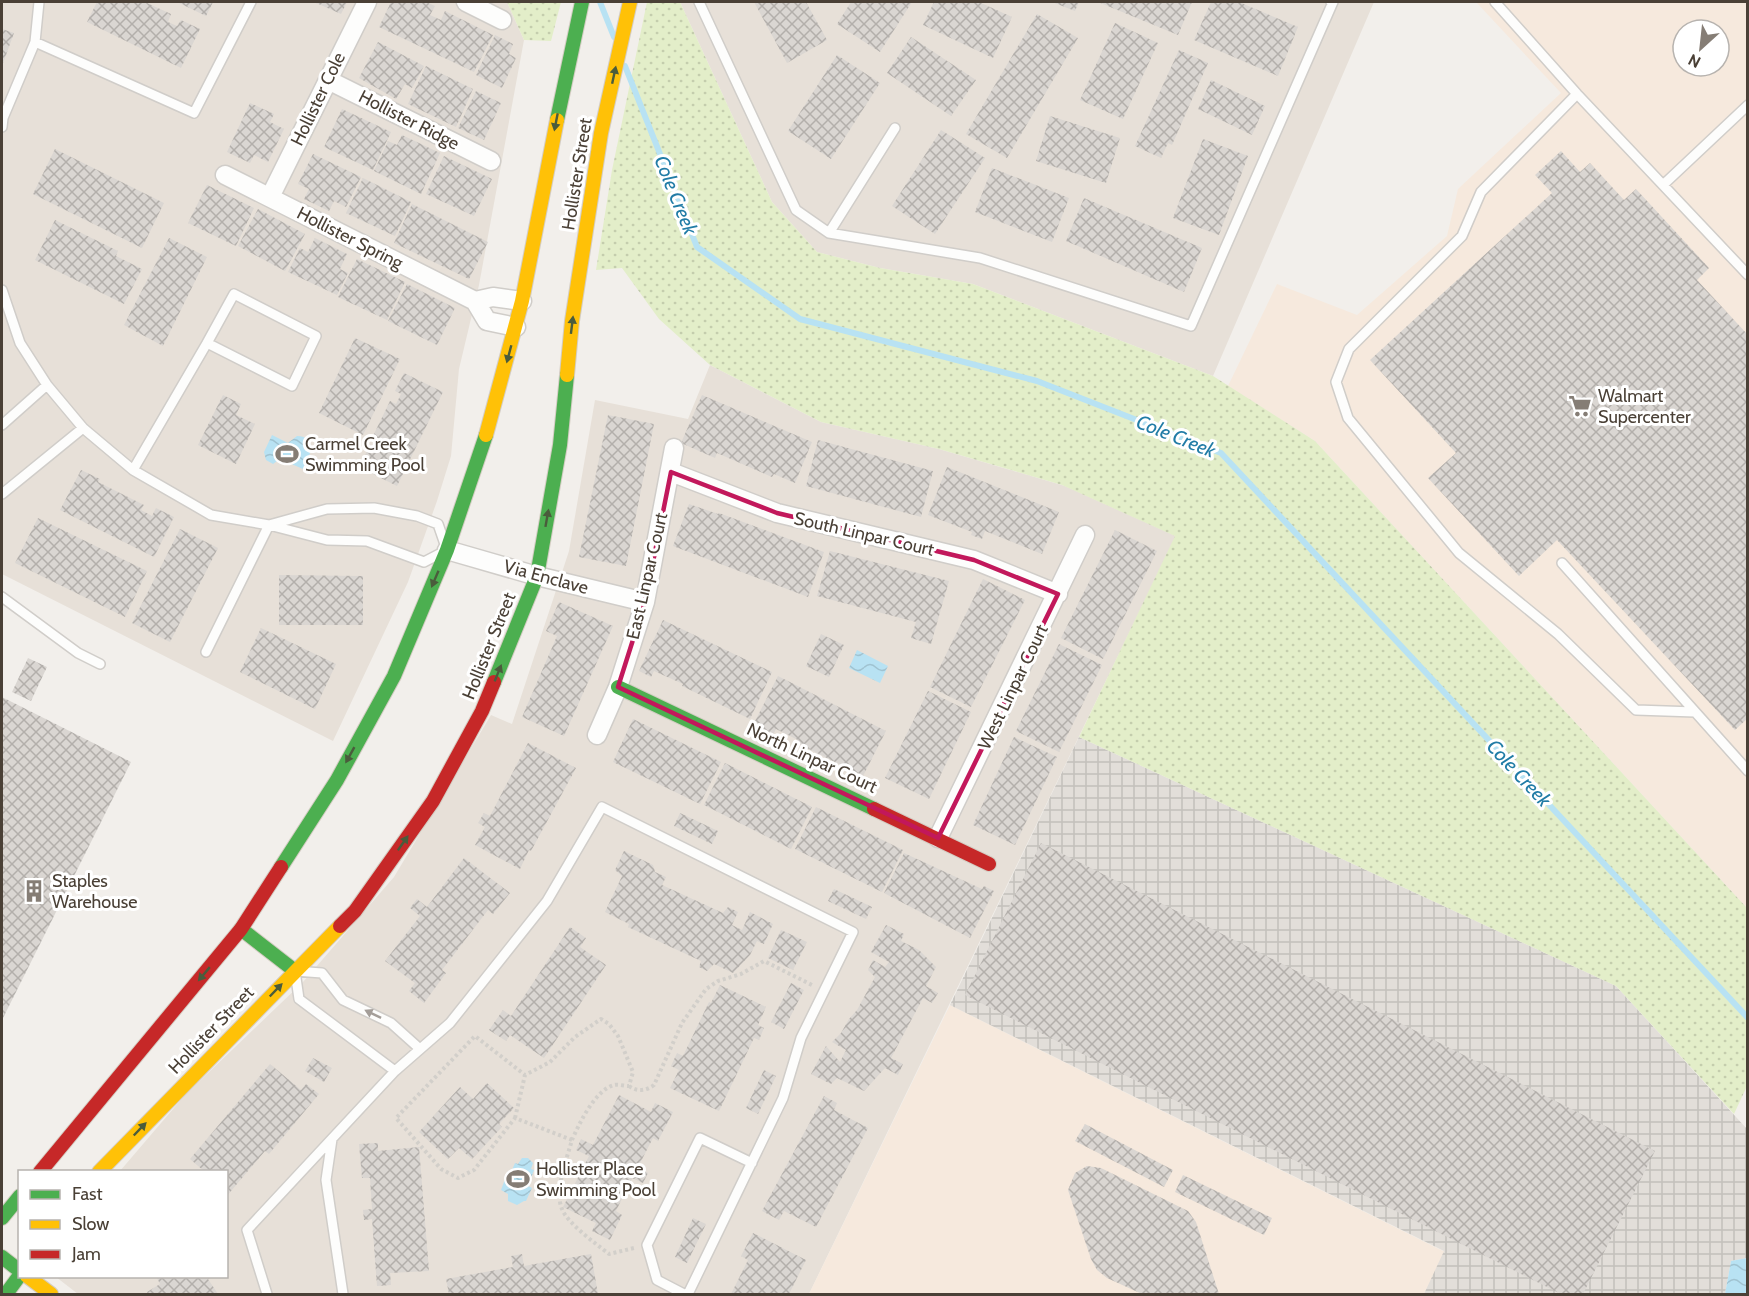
<svg xmlns="http://www.w3.org/2000/svg" width="1749" height="1296" font-family="Cabin,sans-serif">
  <defs>
    <pattern id="industrial-grid" width="8" height="8" patternUnits="userSpaceOnUse" patternTransform="scale(1.5)"><rect width="8" height="8" fill="#e2ded9"/><path d="M0 4h8M4 0v8" fill="none" stroke="#c3c0bb"/></pattern>
    <pattern id="grass-dots" width="8" height="8" patternUnits="userSpaceOnUse" patternTransform="scale(1.5)"><rect width="8" height="8" fill="#e3eec9"/><path d="M2 2h.1M6 6h.1" fill="none" stroke="#c4cdad" stroke-width="1.8" stroke-linecap="round"/></pattern>
    <pattern id="water-waves" width="16" height="10" patternUnits="userSpaceOnUse" patternTransform="scale(1.5)"><rect width="16" height="10" fill="#b8e2f3"/><path d="M0 5q4-4 8 0t8 0" fill="none" stroke="#a0c3d1"/></pattern>
    <pattern id="building-cross-hatch" width="8" height="8" patternUnits="userSpaceOnUse" patternTransform="scale(1.5)"><rect width="8" height="8" fill="#dad6d2"/><path d="M0 0l8 8M0 8l8-8" fill="none" stroke="#b3afab"/></pattern>
  </defs>
  <rect width="100%" height="100%" fill="#f2efeb"/>
  <path fill="#e7e0d8" d="M 2,2 L 507,2 L 524,40 L 479,285 L 459,369 L 451,456 L 437,501 L 408,582 L 333,741 L 2,574 Z
    M 680,2 L 1374,2 L 1213,376 L 973,284 L 880,268 L 817,252 L 772,202 Z
    M 710,365 L 821,422 L 939,449 L 1065,486 L 1176,536 L 809,1294 L 78,1294 L 56,1277 L 226,1276 L 226,1172 L 120,1171 L 185,1095 L 303,982 L 394,877 L 491,715 L 512,724 L 569,551 L 595,400 L 688,419 Z"/>
  <path fill="#f6e9dd" fill-rule="evenodd" d="M 1476,2 L 1747,2 L 1747,908 L 1315,441 L 1228,386 L 1277,284 L 1357,315 L 1447,236 L 1458,189 L 1561,93 ZM 1683,30 L 1719,30 L 1719,66 L 1683,66 Z
    M 950,1005 L 1445,1252 L 1424,1294 L 809,1294 Z"/>
  <path fill="url(#industrial-grid)" d="M 1079,737 L 1616,986 L 1747,1129 L 1747,1258 L 1731,1261 L 1725,1294 L 1424,1294 L 1444,1251 L 950,1005 Z"/>
  <path fill="url(#grass-dots)" d="M 507,2 L 561,2 L 551,41 L 524,40 Z
    M 647,2 L 680,2 L 772,202 L 817,252 L 880,268 L 973,284 L 1213,376 L 1315,441 L 1747,908 L 1747,1086 L 1734,1114 L 1616,986 L 1079,737 L 1175,536 L 1062,485 L 939,449 L 821,422 L 710,365 L 659,319 L 622,268 L 596,270 L 612,170 Z"/>
  <path fill="url(#water-waves)" d="M 272,435 L 288,443 L 297,436 C 307,436 311,441 311,451 L 303,469 L 280,459 L 273,464 L 266,460 L 264,452 Z
    M 857,650 L 888,666 L 880,683 L 849,668 Z
    M 522,1158 L 528,1158 L 533,1163 L 531,1169 L 534,1170 L 528,1186 L 532,1188 L 526,1201 L 524,1201 L 517,1205 L 508,1201 L 508,1194 L 501,1190 L 508,1171 L 511,1172 L 515,1163 L 518,1164 Z
    M 1747,1258 L 1747,1294 L 1725,1294 L 1731,1261 Z"/>
  <g fill="none" stroke-linecap="round" stroke-linejoin="round">
    <path stroke="#b8e2f3" stroke-width="6" d="M 600,2 L 614,37
      M 625,66 L 697,247 L 800,319 L 1037,381 L 1221,453 L 1748,1018"/>
  </g>
  <path fill="url(#building-cross-hatch)" d="M 97,2 L 127,2 L 131,3 L 132,2 L 145,2 L 171,14 L 168,22 L 177,26 L 181,20 L 200,29 L 181,68 L 87,22 Z
    M 177,2 L 213,2 L 206,16 Z
    M 314,2 L 347,2 L 341,14 Z
    M 391,2 L 426,2 L 435,6 L 430,15 L 441,20 L 445,11 L 493,35 L 474,72 L 379,27 Z
    M 754,2 L 806,2 L 827,40 L 787,63 Z
    M 851,2 L 912,2 L 880,52 L 837,24 Z
    M 934,2 L 979,2 L 1012,17 L 993,58 L 923,25 Z
    M 1052,2 L 1079,2 L 1075,11 Z
    M 1098,2 L 1192,2 L 1178,35 Z
    M 1211,2 L 1239,2 L 1298,27 L 1278,76 L 1194,40 Z
    M 1037,14 L 1078,38 L 1007,158 L 966,134 Z
    M 1115,23 L 1158,43 L 1123,119 L 1080,100 Z
    M 2,29 L 14,33 L 2,66 Z
    M 495,35 L 513,44 L 509,54 L 516,58 L 502,88 L 476,75 Z
    M 911,37 L 976,80 L 951,116 L 887,73 Z
    M 378,42 L 424,66 L 412,88 L 405,84 L 396,99 L 359,78 Z
    M 1179,50 L 1208,63 L 1172,145 L 1168,143 L 1161,158 L 1135,146 Z
    M 837,55 L 880,83 L 831,159 L 788,131 Z
    M 426,66 L 473,89 L 456,127 L 408,104 Z
    M 1211,80 L 1265,106 L 1252,135 L 1198,109 Z
    M 476,91 L 501,103 L 484,140 L 458,128 Z
    M 250,103 L 274,114 L 270,122 L 284,129 L 268,162 L 254,155 L 250,163 L 227,152 Z
    M 342,109 L 391,132 L 373,170 L 324,147 Z
    M 1050,116 L 1120,138 L 1106,183 L 1036,161 Z
    M 941,130 L 985,158 L 935,234 L 892,206 Z
    M 402,135 L 440,153 L 421,194 L 374,171 L 388,141 L 397,145 Z
    M 1203,139 L 1248,156 L 1219,235 L 1173,218 Z
    M 55,149 L 164,203 L 142,248 L 33,194 Z
    M 1561,151 L 1580,172 L 1590,163 L 1624,200 L 1636,189 L 1709,268 L 1697,280 L 1748,335 L 1748,718 L 1735,730 L 1557,540 L 1519,576 L 1428,478 L 1456,453 L 1370,360 L 1552,193 L 1535,175 Z
    M 313,154 L 361,177 L 346,207 L 334,201 L 329,211 L 304,199 L 309,189 L 298,184 Z
    M 444,156 L 492,179 L 474,216 L 426,194 Z
    M 992,168 L 1069,198 L 1052,242 L 975,212 Z
    M 363,178 L 411,202 L 395,236 L 346,213 Z
    M 207,185 L 254,208 L 236,246 L 188,223 Z
    M 1084,198 L 1202,248 L 1184,292 L 1066,241 Z
    M 412,204 L 488,242 L 469,279 L 394,243 Z
    M 258,209 L 305,234 L 285,271 L 238,246 Z
    M 55,220 L 118,251 L 116,256 L 142,269 L 124,304 L 35,260 Z
    M 169,238 L 207,257 L 163,346 L 124,325 Z
    M 315,238 L 347,254 L 340,269 L 348,273 L 337,295 L 288,272 L 300,248 L 308,252 Z
    M 357,259 L 405,282 L 387,320 L 338,297 Z
    M 407,284 L 455,308 L 437,345 L 388,321 Z
    M 355,338 L 400,359 L 363,435 L 319,413 Z
    M 404,373 L 443,392 L 397,486 L 359,467 L 368,449 L 373,452 L 378,441 L 372,438 L 390,401 L 396,404 L 401,394 L 395,391 Z
    M 223,395 L 241,404 L 236,415 L 255,424 L 236,464 L 198,445 Z
    M 702,395 L 812,442 L 795,483 L 774,474 L 772,477 L 717,453 L 715,458 L 681,443 Z
    M 608,415 L 654,424 L 626,566 L 579,557 Z
    M 818,440 L 933,471 L 921,517 L 806,486 Z
    M 947,467 L 1059,512 L 1042,554 L 985,531 L 982,539 L 971,535 L 972,532 L 928,515 Z
    M 81,470 L 100,479 L 98,482 L 144,505 L 141,510 L 152,516 L 156,508 L 174,517 L 154,557 L 60,510 Z
    M 689,504 L 718,514 L 719,513 L 824,552 L 808,597 L 673,546 Z
    M 38,518 L 147,571 L 125,617 L 15,563 Z
    M 180,529 L 218,548 L 170,642 L 132,623 Z
    M 1115,530 L 1157,551 L 1103,659 L 1061,638 Z
    M 830,551 L 949,581 L 931,644 L 911,638 L 916,622 L 817,596 Z
    M 279,575 L 363,576 L 363,625 L 279,625 Z
    M 983,579 L 1025,600 L 971,707 L 930,687 Z
    M 559,602 L 613,626 L 564,736 L 522,717 L 557,636 L 546,631 Z
    M 663,620 L 772,672 L 750,719 L 682,686 L 683,684 L 654,671 L 651,677 L 639,671 Z
    M 261,628 L 336,664 L 315,709 L 240,672 Z
    M 821,634 L 844,645 L 829,677 L 806,666 Z
    M 1059,644 L 1102,665 L 1059,752 L 1016,731 Z
    M 28,658 L 47,667 L 31,701 L 12,692 Z
    M 778,676 L 886,731 L 863,776 L 797,743 L 798,740 L 776,729 L 772,737 L 752,727 Z
    M 928,691 L 971,712 L 929,799 L 885,778 Z
    M 2,697 L 131,762 L 2,1020 Z
    M 633,719 L 721,762 L 700,804 L 613,762 Z
    M 1014,737 L 1057,757 L 1015,845 L 973,825 Z
    M 528,743 L 576,768 L 531,851 L 529,850 L 520,869 L 475,845 L 485,827 L 478,823 L 484,813 L 490,816 Z
    M 725,763 L 812,807 L 791,849 L 704,805 Z
    M 816,807 L 903,850 L 882,892 L 795,849 Z
    M 680,813 L 718,831 L 712,844 L 674,826 Z
    M 1041,843 L 1655,1151 L 1583,1294 L 1561,1294 L 965,995 Z
    M 624,851 L 653,865 L 655,872 L 666,877 L 662,885 L 723,913 L 728,907 L 738,912 L 732,925 L 742,930 L 750,912 L 773,924 L 764,944 L 757,941 L 750,955 L 733,973 L 714,964 L 707,971 L 699,967 L 701,961 L 628,927 L 629,924 L 605,912 L 622,876 L 615,870 Z
    M 904,853 L 982,889 L 984,886 L 994,891 L 970,938 L 884,893 Z
    M 464,858 L 510,893 L 493,914 L 488,910 L 442,970 L 446,973 L 424,1003 L 409,991 L 415,983 L 385,961 L 420,916 L 410,908 L 417,899 L 427,907 Z
    M 834,889 L 872,907 L 866,919 L 828,901 Z
    M 886,925 L 904,934 L 901,941 L 919,950 L 936,967 L 926,986 L 938,993 L 932,1003 L 923,998 L 891,1058 L 903,1064 L 898,1075 L 885,1068 L 864,1091 L 837,1078 L 831,1084 L 811,1074 L 826,1046 L 840,1062 L 846,1050 L 832,1042 L 841,1033 L 849,1019 L 857,1010 L 875,977 L 868,970 L 873,960 L 885,967 L 889,962 L 871,952 Z
    M 570,927 L 586,938 L 580,947 L 606,965 L 544,1058 L 510,1035 L 506,1041 L 489,1030 L 503,1010 L 511,1016 Z
    M 781,930 L 807,942 L 793,970 L 768,958 Z
    M 791,983 L 804,990 L 784,1029 L 771,1022 Z
    M 720,985 L 766,1007 L 758,1025 L 764,1028 L 759,1040 L 754,1038 L 719,1111 L 670,1088 L 679,1070 L 671,1066 L 677,1053 L 683,1056 L 709,1002 L 711,1003 Z
    M 313,1058 L 332,1068 L 324,1082 L 305,1071 Z
    M 270,1064 L 301,1090 L 306,1084 L 319,1094 L 269,1154 L 265,1151 L 226,1197 L 226,1172 L 205,1172 L 190,1159 Z
    M 764,1070 L 776,1076 L 758,1114 L 746,1108 Z
    M 487,1083 L 514,1108 L 499,1124 L 502,1127 L 472,1159 L 459,1148 L 448,1159 L 419,1132 L 460,1087 L 473,1099 Z
    M 619,1095 L 651,1112 L 655,1103 L 673,1112 L 658,1141 L 653,1138 L 638,1167 L 648,1173 L 643,1183 L 632,1178 L 616,1211 L 622,1215 L 610,1240 L 592,1231 L 596,1223 L 563,1207 L 589,1156 L 576,1150 L 581,1139 L 593,1145 Z
    M 824,1096 L 837,1103 L 834,1110 L 868,1128 L 816,1227 L 784,1211 L 779,1220 L 762,1211 Z
    M 1085,1124 L 1173,1170 L 1164,1187 L 1075,1141 Z
    M 378,1143 L 378,1151 L 419,1147 L 429,1271 L 390,1273 L 391,1285 L 377,1286 L 372,1219 L 364,1220 L 363,1210 L 372,1209 L 370,1178 L 362,1178 L 359,1144 Z
    M 1087,1166 L 1101,1168 L 1188,1211 L 1196,1222 L 1219,1294 L 1142,1294 L 1107,1278 L 1097,1270 L 1091,1259 L 1068,1190 L 1075,1173 Z
    M 1183,1175 L 1272,1218 L 1264,1235 L 1175,1192 Z
    M 693,1218 L 706,1224 L 687,1263 L 675,1257 Z
    M 753,1233 L 806,1260 L 789,1294 L 731,1294 L 748,1260 L 741,1256 Z
    M 522,1254 L 524,1266 L 591,1254 L 598,1294 L 449,1294 L 446,1279 L 513,1267 L 511,1256 Z
    M 156,1276 L 213,1276 L 208,1279 L 218,1294 L 148,1294 L 147,1292 L 160,1284 Z"/>
  <g fill="none" stroke-linecap="round" stroke-linejoin="round">
    <g stroke="#d0cdc9" stroke-width="12">
      <path id="lane" d="M 699,2 L 796,210 L 829,233 L 980,258 L 1191,326 L 1333,2 L 1331,2
        M 1495,2 L 1577,94 L 1748,275
        M 35,42 L 194,113 L 251,2
        M 1577,94 L 1481,192 L 1462,236 L 1349,349 L 1336,382 L 1348,418 L 1459,553 L 1558,634 L 1636,710 L 1695,712
        M 2,127 L 3,118 L 35,42 L 39,2
        M 1663,185 L 1748,105
        M 829,233 L 895,128
        M 2,290 L 20,343 L 47,385 L 83,428 L 133,470 L 211,515 L 269,525 L 206,652
        M 2,425 L 47,385
        M 133,470 L 207,343 L 292,386 L 316,336 L 234,294 L 207,343
        M 2,494 L 83,428
        M 374,508 L 417,516 L 438,524 L 447,550 L 424,562 L 367,541 L 327,540 L 269,525 L 327,509 Z
        M 1562,563 L 1748,771
        M 2,597 L 78,653 L 100,664
        M 395,1071 L 299,999 L 295,971 L 322,973 L 343,1000 L 391,1023 L 420,1049
        M 332,1139 L 326,1180 L 343,1294
        M 267,1294 L 247,1230 L 395,1071 L 450,1023 L 547,901 L 602,807 L 853,932 L 801,1038 L 783,1098 L 688,1294
        M 684,1294 L 657,1280 L 647,1245 L 700,1138 L 752,1163"/>
    </g>
    <g stroke="#d0cdc9" stroke-width="21">
      <path id="street" d="M 466,2 L 502,20
        M 328,80 L 491,161
        M 225,175 L 475,301 L 487,321 L 516,327
        M 270,197 L 367,2
        M 475,301 L 493,297 L 522,301
        M 671,472 L 777,513 L 974,560 L 1058,594
        M 447,550 L 537,576 L 645,602
        M 597,735 L 618,687 L 645,602 L 674,448
        M 938,838 L 1085,535"/>
    </g>
    <g stroke="#d4cdc3" stroke-width="16">
      <path id="fast" d="M 557,120 L 582,2
        M 494,682 L 537,576 L 560,445 L 567,375
        M 618,687 L 874,809
        M 281,867 L 337,780 L 394,676 L 447,550 L 486,435
        M 241,929 L 295,971
        M 2,1218 L 20,1196
        M 2,1257 L 20,1271
        M 6,1294 L 20,1275"/>
    </g>
    <g stroke="#d4cdc3" stroke-width="16">
      <path id="slow" d="M 567,375 L 572,321 L 601,133 L 630,2
        M 486,435 L 522,301 L 557,120
        M 99,1172 L 340,926
        M 27,1276 L 51,1294"/>
    </g>
    <g stroke="#d4cdc3" stroke-width="16">
      <path id="jam" d="M 874,809 L 989,864
        M 340,926 L 355,911 L 433,801 L 482,711 L 494,682
        M 40,1172 L 241,929 L 281,867"/>
    </g>
    <path stroke="#d2cfca" stroke-width="4" stroke-dasharray="3 3" stroke-linecap="butt" d="M 629,1086 C 637,1092 646,1091 654,1085 L 682,1023 L 706,989 L 718,981 L 741,974 L 764,961 L 812,985
      M 515,1118 L 525,1075
      M 572,1140 C 579,1124 595,1090 614,1085 C 618,1084 624,1086 629,1086 L 633,1072 L 618,1036 L 609,1024 L 601,1019 L 575,1037 L 550,1062 L 525,1075 L 475,1036 L 396,1118 L 441,1169 L 458,1178 L 474,1170 L 515,1118 L 572,1140 C 567,1158 554,1191 562,1209 C 568,1224 595,1243 609,1254 L 634,1248"/>
    <use href="#lane" stroke="#fdfdfc" stroke-width="9"/>
    <use href="#street" stroke="#fdfdfc" stroke-width="18"/>
    <use href="#fast" stroke="#4caf50" stroke-width="14"/>
    <use href="#slow" stroke="#ffc107" stroke-width="14"/>
    <use href="#jam" stroke="#c62828" stroke-width="14"/>
  </g>
  <defs><path id="oneway-solid" d="M-6-.8H1V-3.2L6.5 0L1 3.2V.8H-6Z" transform="scale(1.5)"/></defs>
  <g fill="#4a5c3c">
    <use href="#oneway-solid" transform="translate(614 75) rotate(-78)"/>
    <use href="#oneway-solid" transform="translate(556 122) rotate(101)"/>
    <use href="#oneway-solid" transform="translate(572 325) rotate(-83)"/>
    <use href="#oneway-solid" transform="translate(509 354) rotate(105)"/>
    <use href="#oneway-solid" transform="translate(547 518) rotate(-80)"/>
    <use href="#oneway-solid" transform="translate(435 579) rotate(113)"/>
    <use href="#oneway-solid" transform="translate(498 673) rotate(-68)"/>
    <use href="#oneway-solid" transform="translate(350 755) rotate(119)"/>
    <use href="#oneway-solid" transform="translate(403 843) rotate(-55)"/>
    <use href="#oneway-solid" transform="translate(204 974) rotate(130)"/>
    <use href="#oneway-solid" transform="translate(276 990) rotate(-46)"/>
    <use href="#oneway-solid" transform="translate(140 1129) rotate(-46)"/>
  </g>
  <use fill="#a49e99" href="#oneway-solid" transform="translate(373 1014) rotate(-154)"/>
  <path fill="none" stroke="#c2185b" stroke-width="4.5" stroke-linejoin="round" d="M 671,472 L 777,513 L 974,560 L 1058,594 L 938,838 L 618,687 L 645,602 Z"/>
  <defs>
    <g id="supermarket-bare" transform="scale(1.8)"><path d="M-6-5.5h2.5l.6 2H6L4.5 2H-2.5L-4.4-4H-6ZM-1.5 3.2a1.3 1.3 0 1 0 .1 0ZM3 3.2a1.3 1.3 0 1 0 .1 0Z" fill="#857d75" stroke="#fff" stroke-width="2.5" paint-order="stroke"/></g>
    <g id="stadium-bare" transform="scale(1.8)"><path d="M0-5a6.5 5 0 1 0 0 10a6.5 5 0 1 0 0-10ZM-3.5-1.8h7v3.6h-7Z" fill="#857d75" stroke="#fff" stroke-width="2.5" paint-order="stroke"/></g>
    <g id="building-bare" transform="scale(1.8)"><path d="M-4-6H4V6H1V3H-1V6H-4ZM-2.5-4.3h1.7v1.8h-1.7ZM.8-4.3h1.7v1.8H.8ZM-2.5-1h1.7V.8h-1.7ZM.8-1h1.7V.8H.8Z" fill="#857d75" stroke="#fff" stroke-width="2.5" paint-order="stroke"/></g>
  </defs>
  <g fill-rule="evenodd">
    <use href="#supermarket-bare" x="1580" y="406"/>
    <use href="#stadium-bare" x="287" y="454"/>
    <use href="#building-bare" x="34" y="891"/>
    <use href="#stadium-bare" x="518" y="1179"/>
  </g>
  <g text-anchor="middle" stroke-width="6" stroke-linejoin="round" paint-order="stroke">
    <g font-size="18" fill="#4a4036" stroke="#fff">
      <text transform="translate(318 99) rotate(-64)" y="6">Hollister Cole</text>
      <text transform="translate(409 120) rotate(27)" y="6">Hollister Ridge</text>
      <text transform="translate(577 174) rotate(-81)" y="6">Hollister Street</text>
      <text transform="translate(350 238) rotate(27)" y="6">Hollister Spring</text>
      <text transform="translate(864 534) rotate(13)" y="6">South Linpar Court</text>
      <text transform="translate(647 576) rotate(-77)" y="6">East Linpar Court</text>
      <text transform="translate(546 577) rotate(15)" y="6">Via Enclave</text>
      <text transform="translate(489 646) rotate(-68)" y="6">Hollister Street</text>
      <text transform="translate(1013 687) rotate(-64)" y="6">West Linpar Court</text>
      <text transform="translate(812 758) rotate(25)" y="6">North Linpar Court</text>
      <text transform="translate(211 1030) rotate(-46)" y="6">Hollister Street</text>
    </g>
    <g font-size="18" fill="#4a4036" stroke="#fff" text-anchor="start">
      <text x="1598" y="402">Walmart<tspan x="1598" dy="21">Supercenter</tspan></text>
      <text x="305" y="450">Carmel Creek<tspan x="305" dy="21">Swimming Pool</tspan></text>
      <text x="52" y="887">Staples<tspan x="52" dy="21">Warehouse</tspan></text>
      <text x="536" y="1175">Hollister Place<tspan x="536" dy="21">Swimming Pool</tspan></text>
    </g>
    <g font-size="20" font-style="italic" fill="#217ca6" stroke="#fff">
      <text transform="translate(676 195) rotate(68)" y="7">Cole Creek</text>
      <text transform="translate(1176 436) rotate(22)" y="7">Cole Creek</text>
      <text transform="translate(1519 773) rotate(47)" y="7">Cole Creek</text>
    </g>
  </g>
  <rect width="1749" height="1296" fill="none" stroke="#4a4036" stroke-width="6"/>
  <rect x="18" y="1170" width="210" height="108" fill="#ffffff" stroke="#b7b3af" stroke-width="1.5"/>
  <rect x="30" y="1190" width="30" height="9" fill="#4caf50" stroke="#b7b3af" stroke-width="1.5"/>
  <text x="72" y="1200" font-size="18" fill="#4a4036">Fast</text>
  <rect x="30" y="1220" width="30" height="9" fill="#ffc107" stroke="#b7b3af" stroke-width="1.5"/>
  <text x="72" y="1230" font-size="18" fill="#4a4036">Slow</text>
  <rect x="30" y="1250" width="30" height="9" fill="#c62828" stroke="#b7b3af" stroke-width="1.5"/>
  <text x="72" y="1260" font-size="18" fill="#4a4036">Jam</text>
  <g transform="translate(1701 48) rotate(207)"><circle r="28" fill="#ffffff" stroke="#b7b3af" stroke-width="1.5"/>
  <path d="M0-4.5L10 22L0 15L-10 22Z" fill="#857d75"/>
  <text y="-9" font-size="16" font-weight="bold" text-anchor="middle" fill="#4a4036">N</text>
  </g>
</svg>
